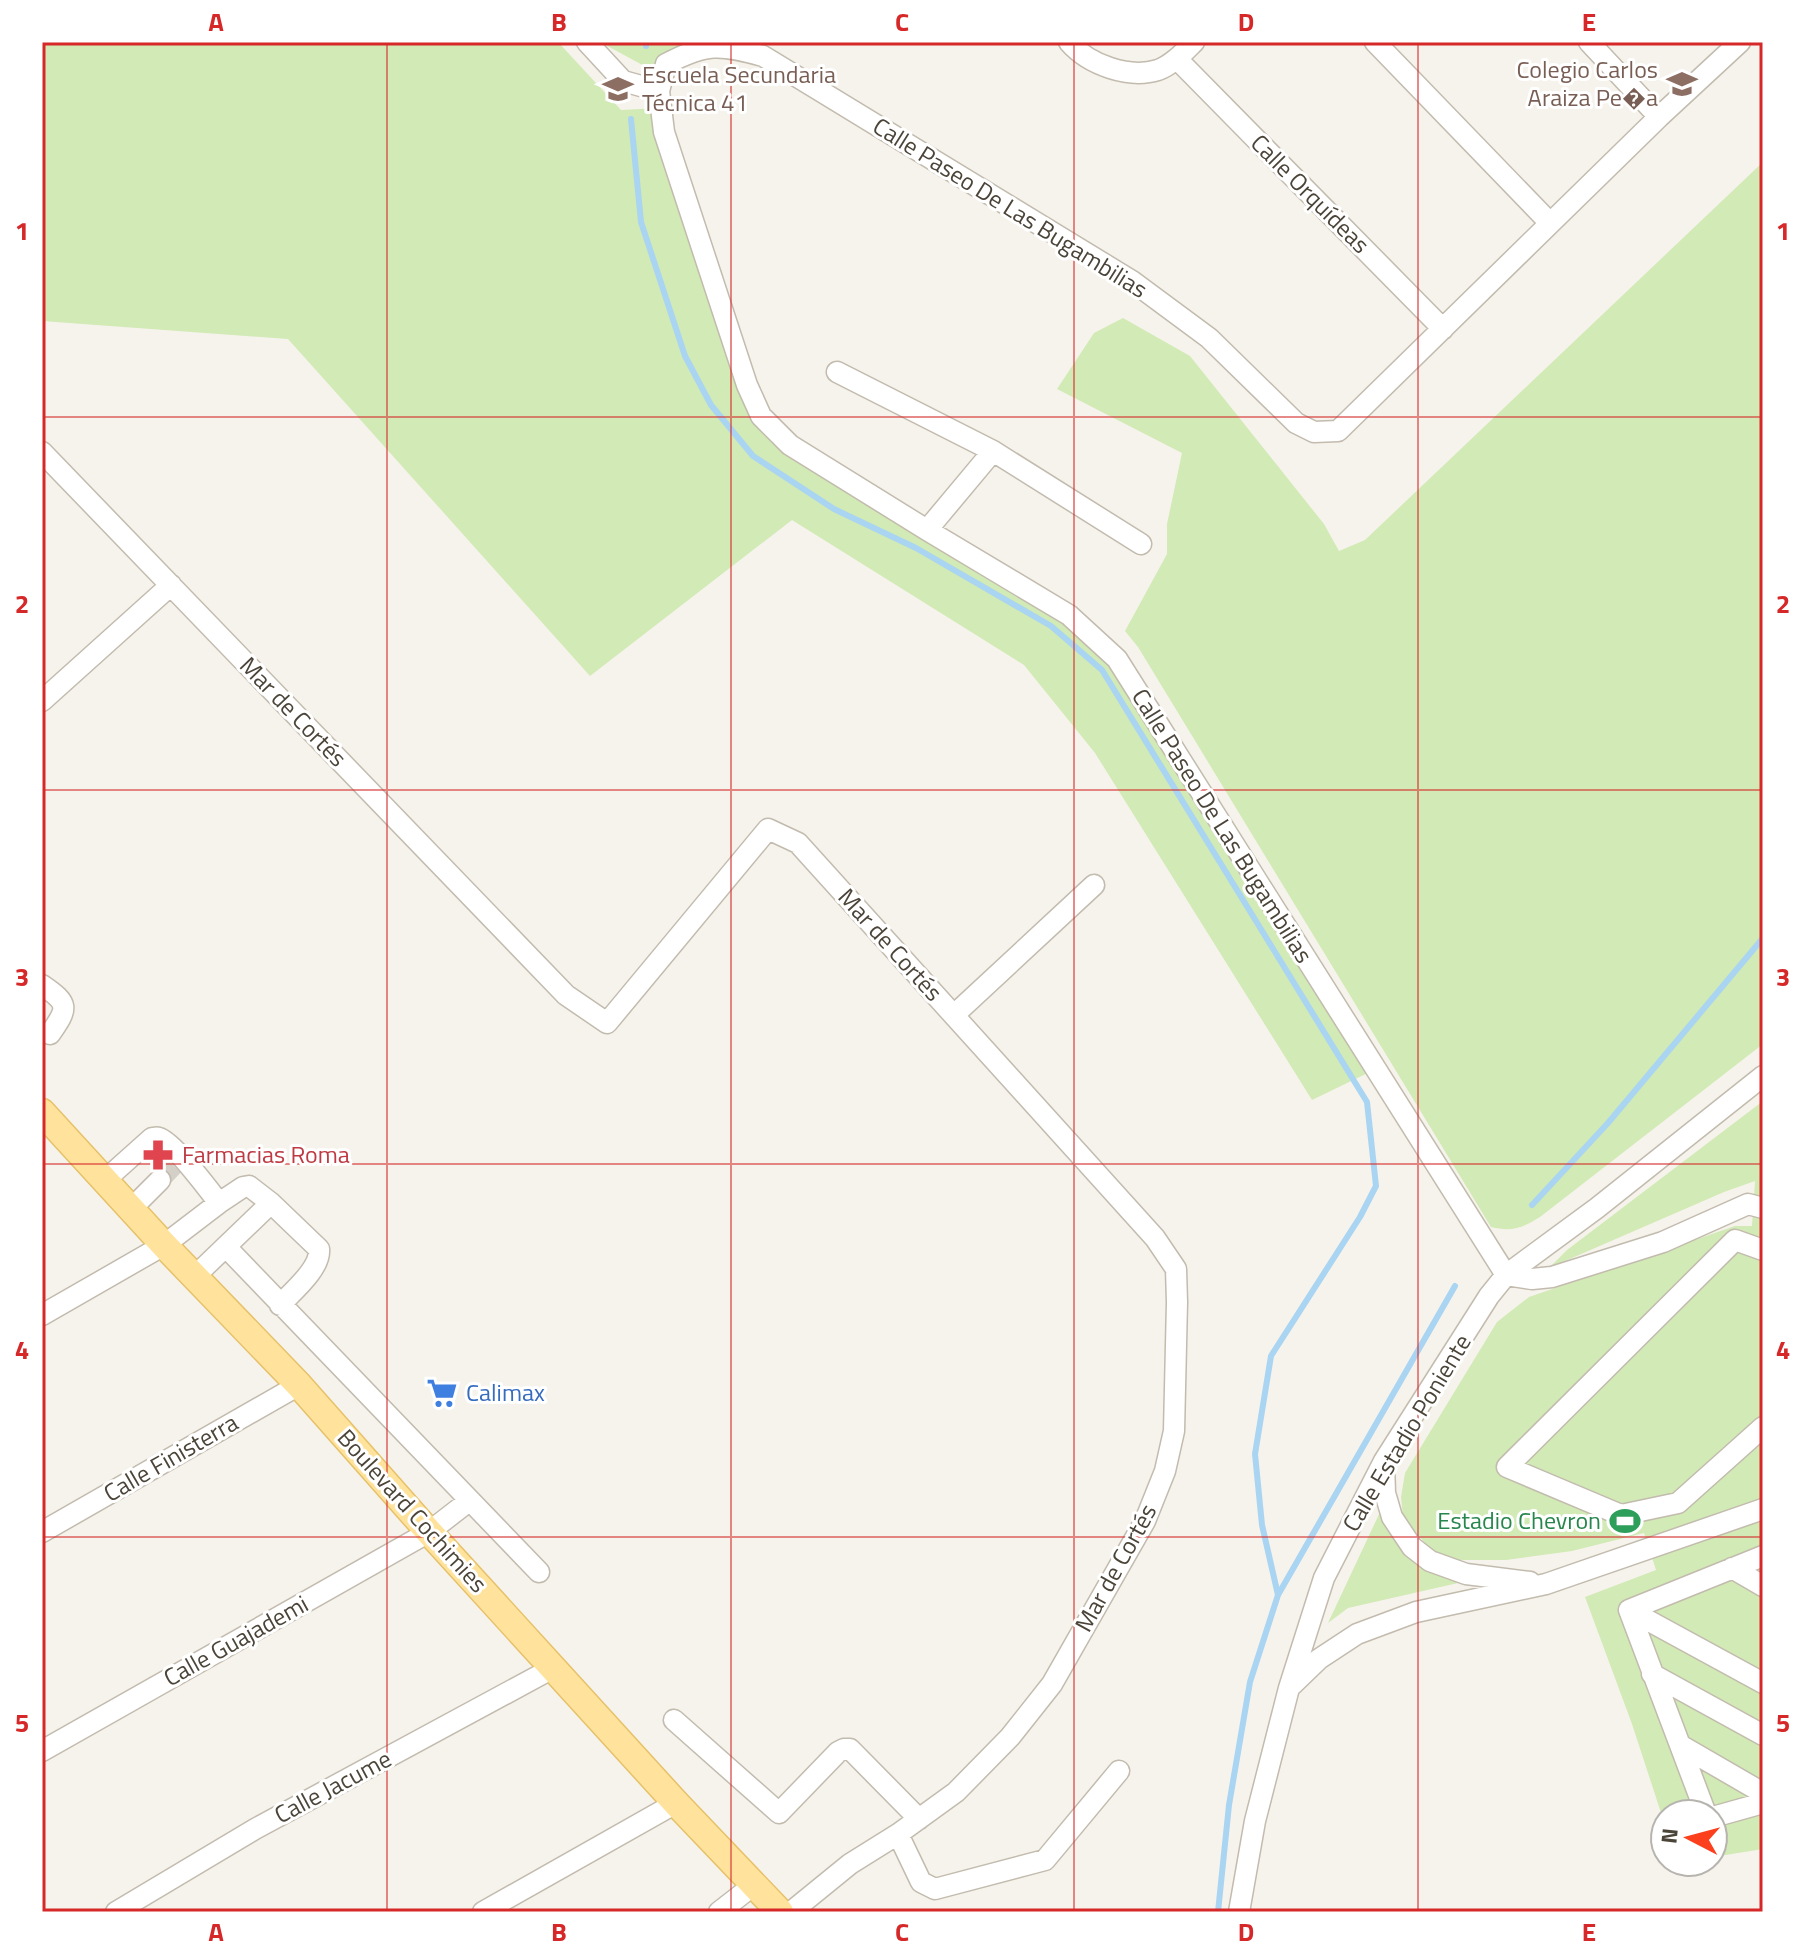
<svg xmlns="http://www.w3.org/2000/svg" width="1805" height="1954" font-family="'Titillium Web',sans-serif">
  <rect width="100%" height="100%" fill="#f6f3ec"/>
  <path fill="#d2eab5" d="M 42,42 L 558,42 L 621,110 L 661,108 L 761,416 L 1117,659 L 1376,1069 L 1312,1100 L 1095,753 L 1024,665 L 792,520 L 590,676 L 288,339 L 42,321 Z
    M 600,42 L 685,42 L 648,68 Z
    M 1763,162 L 1763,1044 L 1540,1217 C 1522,1228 1512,1232 1491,1227 L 1138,647 L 1125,631 L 1167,554 L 1167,524 L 1182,453 L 1057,389 L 1094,333 L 1123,318 L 1190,356 L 1324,524 L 1339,551 L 1365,540 Z
    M 1763,1101 L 1763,1849 L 1713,1857 L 1713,1814 L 1665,1814 L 1665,1825 L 1632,1724 L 1585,1597 L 1656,1570 L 1644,1533 L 1572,1551 L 1506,1560 L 1452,1560 L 1429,1548 L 1403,1517 L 1401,1497 L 1405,1473 L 1497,1322 L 1529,1297 L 1735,1226 L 1752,1226 L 1755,1181 L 1724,1192 L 1549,1268 L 1567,1250 Z
    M 1381,1510 L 1413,1560 L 1458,1583 L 1348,1608 L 1328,1623 Z"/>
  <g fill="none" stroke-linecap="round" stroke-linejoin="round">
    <path stroke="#a9d4f2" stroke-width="6" d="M 646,46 L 646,42
      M 631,119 L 641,222 L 685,356 L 711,405 L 753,456 L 834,509 L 916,548 L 1051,626 L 1102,670 L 1367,1102 L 1376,1186 L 1360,1217 L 1271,1356 L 1255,1454 L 1262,1525 L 1278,1595 L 1250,1682 L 1229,1805 L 1218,1912
      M 1532,1205 L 1608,1123 L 1763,938
      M 1278,1595 L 1455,1286"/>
    <path stroke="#d4d0c8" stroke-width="20" stroke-dasharray="20 10" stroke-linecap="butt" d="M 160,1180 L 174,1165"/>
    <g stroke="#c2bbae" stroke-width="23">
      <path id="minor" d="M 587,42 L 623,81 L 659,91
        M 1069,42 C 1089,65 1129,79 1158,70 C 1172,65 1184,52 1194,42
        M 1375,42 L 1550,223
        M 1589,42 L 1659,117
        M 1740,42 L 1659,117 L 1338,431 L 1314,432 L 1296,423 L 1209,338 L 1132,281 L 763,56 C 719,44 707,43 666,64 L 659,91 L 664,132 L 747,385 L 761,416 L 790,445 L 927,530 L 1069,615 L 1117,659 L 1506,1275 L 1532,1279 L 1552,1277 L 1663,1242 L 1748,1204 L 1763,1208
        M 1177,59 L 1443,329
        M 837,372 L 993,451 L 1141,544
        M 42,452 L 566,995 L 607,1023 L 768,829 L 798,843 L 1155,1238 L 1176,1269 L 1177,1302 L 1174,1431 L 1165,1471 L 1145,1521 L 1052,1684 L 1010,1737 L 956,1792 L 898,1834 L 850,1864 L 791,1912
        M 927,530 L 993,451
        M 42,701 L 171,585
        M 42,985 C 70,1004 68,1008 50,1034
        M 954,1015 L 1094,885
        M 219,1203 L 243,1187 L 249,1186 L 271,1203 L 319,1249 C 321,1268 293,1291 280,1305
        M 131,1209 L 160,1180
        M 226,1247 L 539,1572
        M 1763,1250 L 1735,1240 L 1507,1467 L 1621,1515 L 1678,1503 L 1763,1427
        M 194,1277 L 271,1203
        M 42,1315 L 164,1245 L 219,1203 C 209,1190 172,1141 159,1138 C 156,1137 154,1138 152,1138 L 105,1180
        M 1384,1463 L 1385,1493 L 1392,1517 L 1412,1547 L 1430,1561 L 1466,1574 L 1530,1582
        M 42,1532 L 299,1385
        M 1732,1568 L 1763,1586
        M 1629,1610 L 1763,1683
        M 1652,1674 L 1763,1735
        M 1292,1685 L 1319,1659 L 1357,1634 L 1416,1612 L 1546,1584 L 1763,1509
        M 674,1720 L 779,1813 L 838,1752 L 844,1749 L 850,1749 L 919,1819
        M 1680,1745 L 1763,1793
        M 42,1751 L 429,1532 L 469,1501
        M 1706,1814 L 1629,1610 L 1763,1556
        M 1713,1817 L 1763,1803
        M 898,1834 L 921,1882 L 935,1889 L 1045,1860 L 1119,1771
        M 116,1912 L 255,1829 L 553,1668
        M 483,1912 L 676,1803
        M 719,1912 L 755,1884
        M 1239,1912 L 1255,1821 L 1289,1688 L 1324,1578 L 1384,1461 L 1489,1296 L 1506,1275 L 1597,1208 L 1763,1076"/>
    </g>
    <g stroke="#e6c16a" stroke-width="29">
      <path id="major" d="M 42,1112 L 164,1245 L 299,1385 L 429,1532 L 553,1668 L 676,1803 L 780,1912"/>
    </g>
    <use href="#minor" stroke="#fff" stroke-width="20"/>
    <use href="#major" stroke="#ffe39c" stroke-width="26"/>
  </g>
  <path fill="none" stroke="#d62828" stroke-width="2" stroke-opacity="0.55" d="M 387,42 L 387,1912M 731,42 L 731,1912M 1074,42 L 1074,1912M 1418,42 L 1418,1912M 42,417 L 1763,417M 42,790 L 1763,790M 42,1164 L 1763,1164M 42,1537 L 1763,1537"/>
  <defs>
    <g id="school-bare" transform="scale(2.4)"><path d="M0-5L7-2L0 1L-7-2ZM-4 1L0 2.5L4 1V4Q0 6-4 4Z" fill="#8d6e63" stroke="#fff" stroke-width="2.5" paint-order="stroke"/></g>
    <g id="pharmacy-bare" transform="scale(2.4)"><path d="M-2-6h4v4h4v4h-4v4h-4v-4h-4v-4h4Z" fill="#e0444e" stroke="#fff" stroke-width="2.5" paint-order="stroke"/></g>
    <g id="supermarket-bare" transform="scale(2.4)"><path d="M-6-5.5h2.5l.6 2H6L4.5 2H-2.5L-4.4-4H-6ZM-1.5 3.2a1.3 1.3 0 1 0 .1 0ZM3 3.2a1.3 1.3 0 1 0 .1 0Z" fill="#3f7fe0" stroke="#fff" stroke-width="2.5" paint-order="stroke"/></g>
    <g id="stadium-bare" transform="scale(2.4)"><path d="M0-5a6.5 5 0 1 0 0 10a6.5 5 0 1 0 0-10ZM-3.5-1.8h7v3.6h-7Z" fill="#2e9e5b" stroke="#fff" stroke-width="2.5" paint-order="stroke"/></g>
  </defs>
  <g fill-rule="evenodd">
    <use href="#school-bare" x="1682" y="84"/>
    <use href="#school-bare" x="618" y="89"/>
    <use href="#pharmacy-bare" x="158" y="1155"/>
    <use href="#supermarket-bare" x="442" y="1393"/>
    <use href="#stadium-bare" x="1625" y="1521"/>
  </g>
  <g text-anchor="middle" stroke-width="6" stroke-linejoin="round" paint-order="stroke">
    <g font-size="24" fill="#785e54" stroke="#fff" text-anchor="end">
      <text x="1658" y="78">Colegio Carlos<tspan x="1658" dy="28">Araiza Pe�a</tspan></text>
      <text x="642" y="83" text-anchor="start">Escuela Secundaria<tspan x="642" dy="28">Técnica 41</tspan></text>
    </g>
    <g font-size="24" fill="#4b4439" stroke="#fff">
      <text transform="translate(1310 194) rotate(45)" y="8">Calle Orquídeas</text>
      <text transform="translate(1010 208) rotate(32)" y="8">Calle Paseo De Las Bugambilias</text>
      <text transform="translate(293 712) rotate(46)" y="8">Mar de Cortés</text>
      <text transform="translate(1222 826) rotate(58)" y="8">Calle Paseo De Las Bugambilias</text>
      <text transform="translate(890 945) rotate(48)" y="8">Mar de Cortés</text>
      <text transform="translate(1407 1433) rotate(-59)" y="8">Calle Estadio Poniente</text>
      <text transform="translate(171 1458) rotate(-30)" y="8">Calle Finisterra</text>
      <text transform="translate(412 1511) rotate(48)" y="8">Boulevard Cochimies</text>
      <text transform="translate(1116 1568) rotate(-61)" y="8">Mar de Cortés</text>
      <text transform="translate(236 1641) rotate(-29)" y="8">Calle Guajademi</text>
      <text transform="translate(333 1787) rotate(-28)" y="8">Calle Jacume</text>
    </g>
    <g font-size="24" fill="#be3a42" stroke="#fff" text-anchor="start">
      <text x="182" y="1163">Farmacias Roma</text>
    </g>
    <g font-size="24" fill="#366cbe" stroke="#fff" text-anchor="start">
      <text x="466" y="1401">Calimax</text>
    </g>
    <g font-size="24" fill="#27864d" stroke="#fff" text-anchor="end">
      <text x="1601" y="1529">Estadio Chevron</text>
    </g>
  </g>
  <rect width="1805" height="1954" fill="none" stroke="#ffffff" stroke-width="88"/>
  <g transform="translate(1689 1838) rotate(276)"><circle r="38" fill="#ffffff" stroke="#b7b4b0" stroke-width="2"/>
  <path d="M0-6L14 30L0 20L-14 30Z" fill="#fc3f1d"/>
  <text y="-12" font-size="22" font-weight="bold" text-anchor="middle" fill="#4b4439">N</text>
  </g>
  <rect x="44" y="44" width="1717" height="1866" fill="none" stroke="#d62828" stroke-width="3"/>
  <g font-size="26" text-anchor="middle" font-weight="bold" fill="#d62828">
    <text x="216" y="31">A</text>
    <text x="559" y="31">B</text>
    <text x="902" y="31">C</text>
    <text x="1246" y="31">D</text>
    <text x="1589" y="31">E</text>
    <text x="22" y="240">1</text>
    <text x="1783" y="240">1</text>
    <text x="22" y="613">2</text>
    <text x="1783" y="613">2</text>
    <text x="22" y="986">3</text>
    <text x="1783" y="986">3</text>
    <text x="22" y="1359">4</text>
    <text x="1783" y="1359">4</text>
    <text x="22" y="1732">5</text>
    <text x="1783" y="1732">5</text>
    <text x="216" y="1941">A</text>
    <text x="559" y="1941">B</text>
    <text x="902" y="1941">C</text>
    <text x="1246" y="1941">D</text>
    <text x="1589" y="1941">E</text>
  </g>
</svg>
